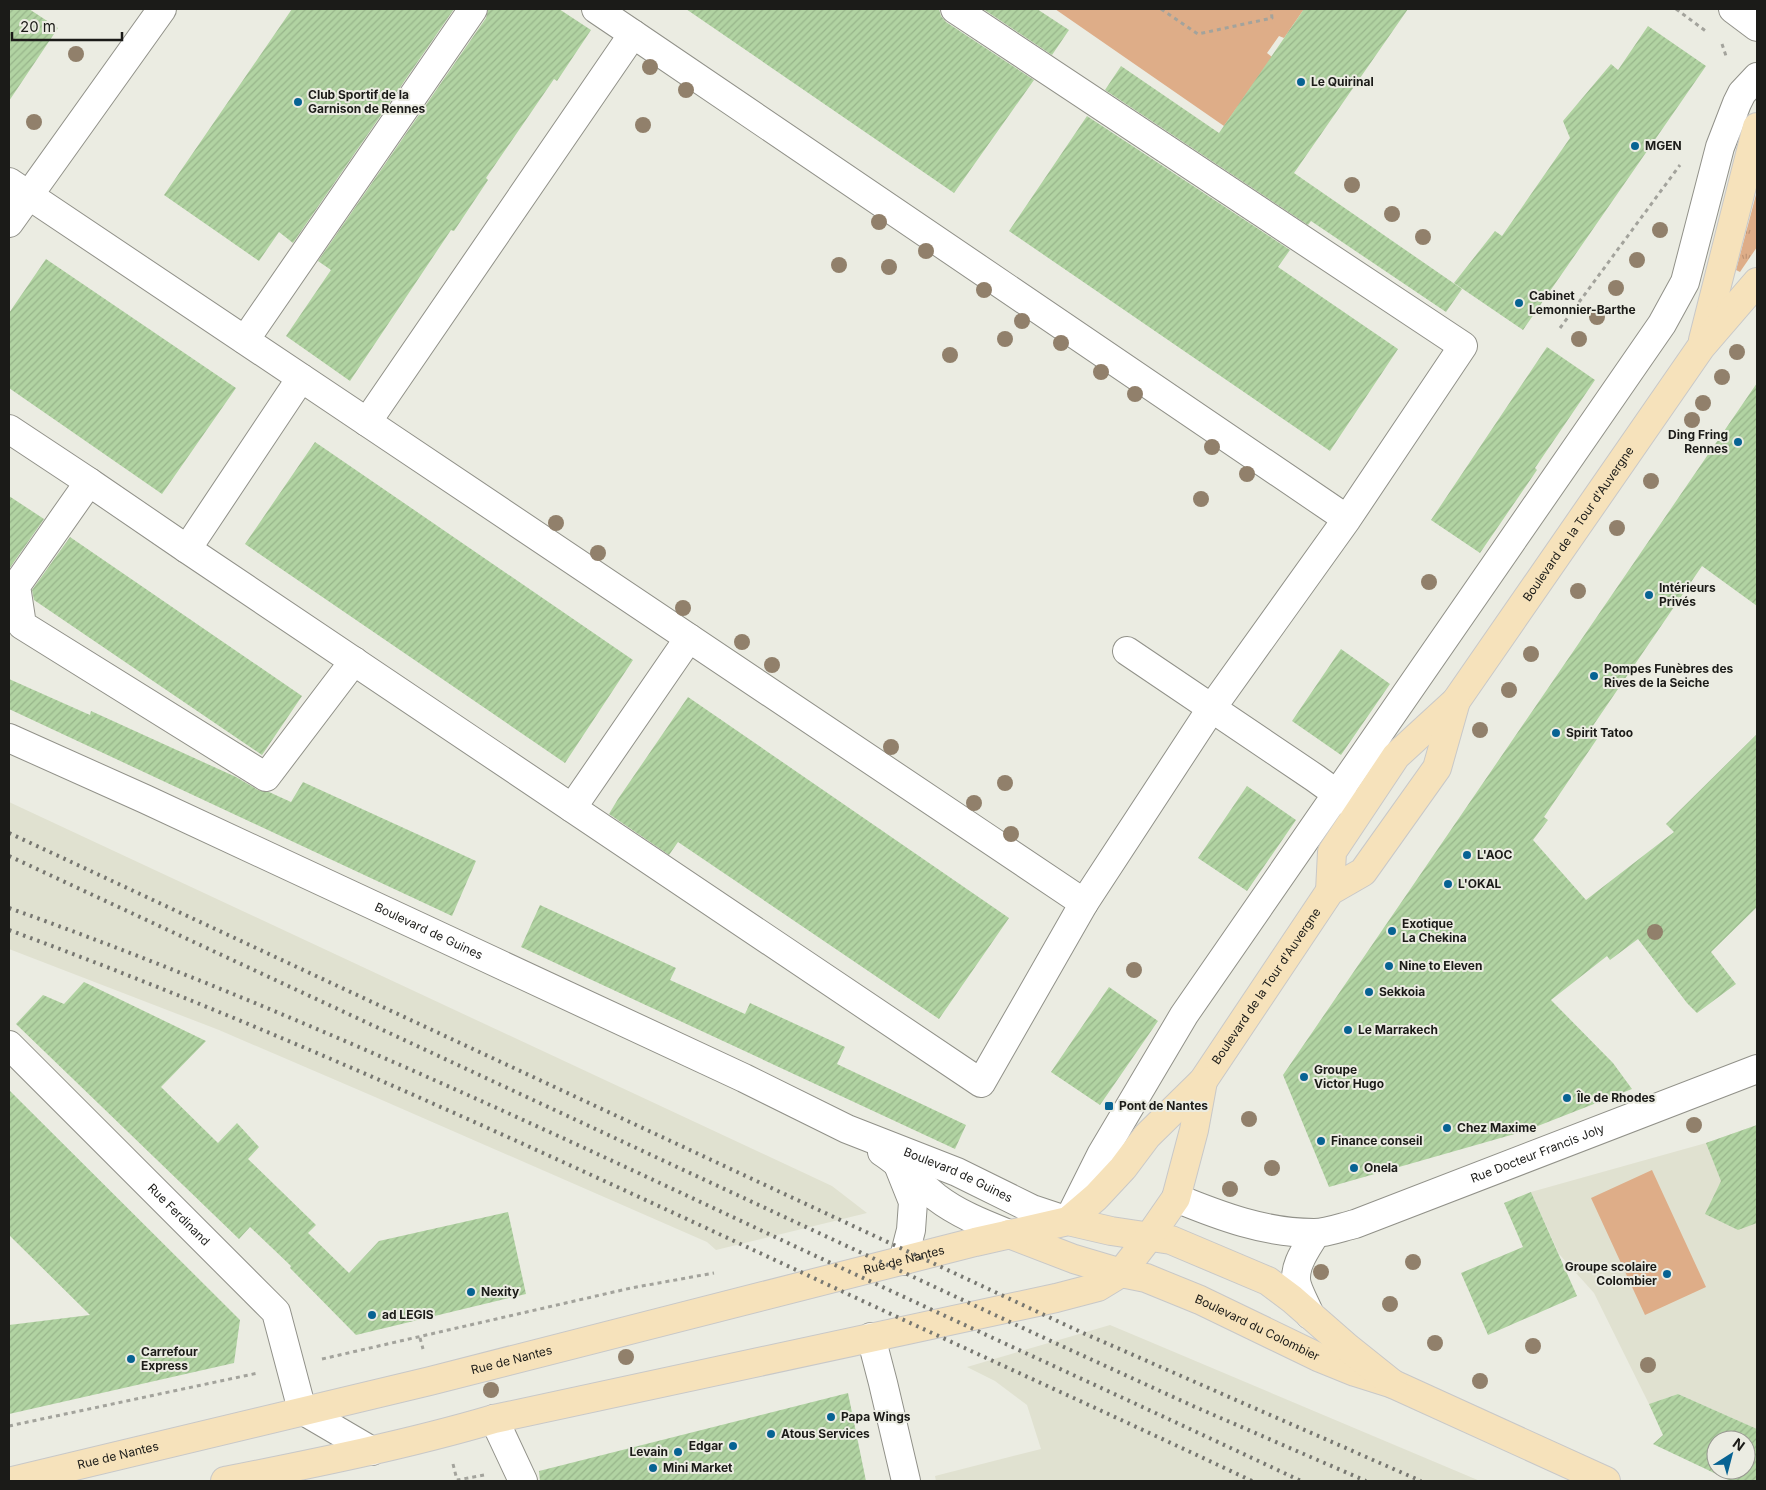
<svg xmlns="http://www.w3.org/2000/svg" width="1766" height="1490" font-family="Inter,sans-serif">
  <defs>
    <pattern id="grass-tufts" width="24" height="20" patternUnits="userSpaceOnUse" patternTransform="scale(1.25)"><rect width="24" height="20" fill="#dead88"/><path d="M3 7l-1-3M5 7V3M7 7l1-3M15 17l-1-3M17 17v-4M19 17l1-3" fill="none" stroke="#be9475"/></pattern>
    <pattern id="building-hatch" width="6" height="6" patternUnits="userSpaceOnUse" patternTransform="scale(1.25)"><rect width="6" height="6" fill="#b1d3a2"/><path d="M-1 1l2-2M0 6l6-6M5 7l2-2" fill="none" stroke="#98b58b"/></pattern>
  </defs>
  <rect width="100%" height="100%" fill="#ebece2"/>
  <path fill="#e0e1d0" d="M 9,802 L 832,1186 L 867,1213 L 716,1250 L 707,1242 L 375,1097 L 219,1030 L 9,949 Z
    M 1757,1125 L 1757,1429 L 1678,1394 L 1649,1404 L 1594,1293 L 1559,1254 L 1531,1192 L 1706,1143 Z
    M 1110,1325 L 1141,1338 L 1480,1481 L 936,1481 L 935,1476 L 1041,1449 L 1027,1405 L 995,1381 L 967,1367 Z"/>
  <path fill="url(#grass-tufts)" d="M 1757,191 L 1757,247 L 1740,272 L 1736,270 Z"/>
  <path fill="#dead88" d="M 1055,9 L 1304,9 L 1284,38 L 1279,36 L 1267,53 L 1272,57 L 1224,126 Z
    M 1652,1170 L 1706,1287 L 1645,1315 L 1591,1198 Z"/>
  <path fill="url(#building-hatch)" fill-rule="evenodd" d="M 9,9 L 29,9 L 58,28 L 9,101 Z
    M 292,9 L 454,9 L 293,243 L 279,232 L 259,261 L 164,195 Z
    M 488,9 L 559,9 L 591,30 L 557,81 L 554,79 L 486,178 L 488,180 L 454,231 L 451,230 L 350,381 L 286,336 L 331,270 L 318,261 L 486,18 Z
    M 686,9 L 939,9 L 941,16 L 946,22 L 1034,80 L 954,193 Z
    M 983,9 L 1037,9 L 1069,30 L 1052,55 Z
    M 1304,9 L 1408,9 L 1294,173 L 1462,289 L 1446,312 L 1311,221 L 1308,225 L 1105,90 L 1121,66 L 1219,133 Z
    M 1648,26 L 1706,66 L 1523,330 L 1454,283 L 1495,231 L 1502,236 L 1570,138 L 1563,121 L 1611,64 L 1618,70 Z
    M 1087,116 L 1290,250 L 1278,267 L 1398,349 L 1330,451 L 1009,231 Z
    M 46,259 L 236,388 L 162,494 L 9,388 L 9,313 Z
    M 1547,347 L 1595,380 L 1535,468 L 1537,470 L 1480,553 L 1431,520 Z
    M 1757,383 L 1757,606 L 1702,566 L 1588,733 L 1597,739 L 1544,817 L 1548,820 L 1533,840 L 1586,900 L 1674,832 L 1666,824 L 1757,734 L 1757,907 L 1711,952 L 1736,984 L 1697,1013 L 1687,1003 L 1638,939 L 1610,960 L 1607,956 L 1551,1000 L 1613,1063 L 1632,1089 L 1525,1131 L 1329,1187 L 1283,1075 Z
    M 315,442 L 633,660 L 565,763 L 245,544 Z
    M 9,496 L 44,519 L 9,569 Z
    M 70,537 L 302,696 L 262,755 L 34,600 L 32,590 Z
    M 1341,649 L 1390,684 L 1341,755 L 1292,721 Z
    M 9,679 L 90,715 L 91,711 L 236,777 L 258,790 L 269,792 L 291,802 L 303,782 L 476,861 L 452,916 L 9,709 Z
    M 688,697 L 1009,918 L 939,1019 L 678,842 L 669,855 L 609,814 L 618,799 Z
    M 1247,786 L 1296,820 L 1247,891 L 1198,858 Z
    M 540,905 L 676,968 L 670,980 L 745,1014 L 750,1003 L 845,1047 L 837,1064 L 966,1125 L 955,1149 L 521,947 Z
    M 84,982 L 206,1041 L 161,1087 L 218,1143 L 237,1123 L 259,1147 L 248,1159 L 316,1225 L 308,1233 L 349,1273 L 379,1241 L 508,1212 L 526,1294 L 356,1335 L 290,1268 L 291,1266 L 250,1227 L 239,1239 L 16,1024 L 43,995 L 64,1004 Z
    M 1109,987 L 1158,1021 L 1100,1105 L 1051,1072 Z
    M 9,1090 L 240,1320 L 234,1363 L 9,1414 L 9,1325 L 90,1315 L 9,1235 Z
    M 1757,1125 L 1757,1223 L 1738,1230 L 1705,1214 L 1721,1181 L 1706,1143 Z
    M 1531,1192 L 1577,1296 L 1488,1335 L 1461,1273 L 1523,1247 L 1504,1203 Z
    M 848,1393 L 866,1481 L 540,1481 L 539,1471 Z
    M 1678,1394 L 1757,1429 L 1757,1481 L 1731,1481 L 1653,1444 L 1663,1435 L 1649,1404 ZM 1716,1440 L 1746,1440 L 1746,1470 L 1716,1470 Z"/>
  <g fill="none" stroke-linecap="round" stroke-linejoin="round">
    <g stroke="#919189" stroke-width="30">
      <g id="minor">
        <path d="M 596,9 L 633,34"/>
        <path d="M 955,9 L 1463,346 L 1347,519 L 1211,709 L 1084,903 L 367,422 L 633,34 L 1347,519"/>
        <path d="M 1733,9 L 1757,27"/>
        <path d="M 9,182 L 367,422"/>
        <path d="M 9,223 L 162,9"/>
        <path d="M 245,340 L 473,9"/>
        <path d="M 301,378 L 187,549 L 981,1083 L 1084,903"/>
        <path d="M 9,429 L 89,482"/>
        <path d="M 187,549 L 89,482 L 16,586 L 22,625 L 266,777 L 354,661"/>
        <path d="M 1127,651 L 1315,778 L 1351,804"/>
        <path id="s1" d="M 9,738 L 145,799 L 744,1078 L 847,1129 L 957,1172 L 1032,1209 L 1068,1221 L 1101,1155 L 1184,1015 L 1662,324 L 1685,282 L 1720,147 L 1737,103 L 1742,93 L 1757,77"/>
        <path d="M 572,808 L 689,638"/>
        <path id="s2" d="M 9,1045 L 276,1312 L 302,1410 L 372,1451"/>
        <path d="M 882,1152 C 902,1165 918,1182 936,1197 C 958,1214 984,1224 1009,1234"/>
        <path d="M 899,1167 L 913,1202 L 911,1230 L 903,1261"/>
        <path id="s3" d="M 1176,1198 C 1220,1216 1265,1233 1314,1233 C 1327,1233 1342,1227 1355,1224 L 1757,1069"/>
        <path d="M 1310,1315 C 1306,1305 1300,1295 1297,1285 C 1292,1267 1307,1248 1316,1233"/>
        <path d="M 871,1337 L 883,1383 L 906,1481"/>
        <path d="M 494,1419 L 523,1481"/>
      </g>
    </g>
    <g stroke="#c8c8c8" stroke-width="30">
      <g id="major">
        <path d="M 1703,340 L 1757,127"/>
        <path id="s4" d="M 1330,891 L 1332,852 L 1396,756 L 1456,701 L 1701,347 L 1757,282"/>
        <path id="s5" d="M 1068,1221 L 1096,1197 L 1123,1168 L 1147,1136 L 1203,1081 L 1330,891 L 1363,872 L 1437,768 L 1456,701"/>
        <path id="s6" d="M 1009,1234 L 1074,1259 L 1121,1273 L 1146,1278 L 1200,1300 L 1318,1357 L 1355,1372 L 1393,1384 L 1606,1481"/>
        <path id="s7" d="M 12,1481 L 430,1381 L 975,1242 L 1068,1221 L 1111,1231 L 1171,1240 L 1268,1281 L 1292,1299 L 1348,1348 L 1393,1384"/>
        <path d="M 225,1481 C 315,1463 406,1445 494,1419 L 1056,1298 L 1098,1287 L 1121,1273 L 1149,1237 L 1176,1198 L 1194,1130 L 1203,1081"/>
      </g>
    </g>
    <path stroke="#a3a39c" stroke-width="3" stroke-dasharray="4 4" stroke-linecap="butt" d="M 1161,9 L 1198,34 L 1272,18 L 1271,9
      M 1676,9 L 1707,32
      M 1722,44 L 1727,59
      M 1560,328 L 1680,165
      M 420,1338 L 423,1349
      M 322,1359 L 631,1288 L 714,1273
      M 9,1426 L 258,1373
      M 453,1464 L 457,1480 L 484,1475"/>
    <use href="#minor" stroke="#fff" stroke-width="28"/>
    <use href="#major" stroke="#f6e2bb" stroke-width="28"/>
    <path stroke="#777771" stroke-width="4" stroke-dasharray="2.5 5" stroke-linecap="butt" d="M 9,833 L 1083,1333 L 1421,1481
      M 9,856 L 1053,1342 L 1193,1406 L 1366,1481
      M 9,908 C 270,1001 522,1118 773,1236 C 948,1318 1125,1398 1301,1481
      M 9,930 C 281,1030 543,1152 805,1274 C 954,1344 1104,1411 1252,1481"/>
  </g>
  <g fill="#91806b">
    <circle cx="76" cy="54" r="8"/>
    <circle cx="650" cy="67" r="8"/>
    <circle cx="686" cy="90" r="8"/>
    <circle cx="34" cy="122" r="8"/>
    <circle cx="643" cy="125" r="8"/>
    <circle cx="1352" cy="185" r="8"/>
    <circle cx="1392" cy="214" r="8"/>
    <circle cx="879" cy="222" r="8"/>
    <circle cx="1660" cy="230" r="8"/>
    <circle cx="1423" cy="237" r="8"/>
    <circle cx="926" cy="251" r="8"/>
    <circle cx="1637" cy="260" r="8"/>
    <circle cx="839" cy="265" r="8"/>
    <circle cx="889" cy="267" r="8"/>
    <circle cx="1616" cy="288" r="8"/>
    <circle cx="984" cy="290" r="8"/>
    <circle cx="1597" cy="317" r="8"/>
    <circle cx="1022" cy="321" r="8"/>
    <circle cx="1005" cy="339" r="8"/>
    <circle cx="1579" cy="339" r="8"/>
    <circle cx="1061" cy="343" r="8"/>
    <circle cx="1737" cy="352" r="8"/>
    <circle cx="950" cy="355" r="8"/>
    <circle cx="1101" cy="372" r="8"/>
    <circle cx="1722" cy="377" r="8"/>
    <circle cx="1135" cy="394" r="8"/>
    <circle cx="1703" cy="403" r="8"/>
    <circle cx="1692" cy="420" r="8"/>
    <circle cx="1212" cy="447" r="8"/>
    <circle cx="1247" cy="474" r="8"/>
    <circle cx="1651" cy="481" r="8"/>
    <circle cx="1201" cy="499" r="8"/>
    <circle cx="556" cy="523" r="8"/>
    <circle cx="1617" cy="528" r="8"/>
    <circle cx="598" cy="553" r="8"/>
    <circle cx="1429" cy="582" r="8"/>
    <circle cx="1578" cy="591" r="8"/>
    <circle cx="683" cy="608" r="8"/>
    <circle cx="742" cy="642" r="8"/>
    <circle cx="1531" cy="654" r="8"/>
    <circle cx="772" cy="665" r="8"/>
    <circle cx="1509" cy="690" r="8"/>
    <circle cx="1480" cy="730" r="8"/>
    <circle cx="891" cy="747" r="8"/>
    <circle cx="1005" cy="783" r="8"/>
    <circle cx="974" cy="803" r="8"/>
    <circle cx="1011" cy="834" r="8"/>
    <circle cx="1655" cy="932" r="8"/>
    <circle cx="1134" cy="970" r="8"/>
    <circle cx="1249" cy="1119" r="8"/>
    <circle cx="1694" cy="1125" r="8"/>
    <circle cx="1272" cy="1168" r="8"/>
    <circle cx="1230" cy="1189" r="8"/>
    <circle cx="1413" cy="1262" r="8"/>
    <circle cx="1321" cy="1272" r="8"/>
    <circle cx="1390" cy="1304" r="8"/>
    <circle cx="1435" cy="1343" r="8"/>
    <circle cx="1533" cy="1346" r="8"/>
    <circle cx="626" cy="1357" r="8"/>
    <circle cx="1648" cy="1365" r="8"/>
    <circle cx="1480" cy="1381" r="8"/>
    <circle cx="491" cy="1390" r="8"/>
  </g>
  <g fill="#076393" stroke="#ebece2" stroke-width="2">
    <circle cx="1301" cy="82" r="5"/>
    <circle cx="298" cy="102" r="5"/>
    <circle cx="1635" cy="146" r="5"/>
    <circle cx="1519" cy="303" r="5"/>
    <circle cx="1738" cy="442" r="5"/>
    <circle cx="1649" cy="595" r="5"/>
    <circle cx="1594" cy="676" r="5"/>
    <circle cx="1556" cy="733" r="5"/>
    <circle cx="1467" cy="855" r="5"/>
    <circle cx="1448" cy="884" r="5"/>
    <circle cx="1392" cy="931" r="5"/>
    <circle cx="1389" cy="966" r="5"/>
    <circle cx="1369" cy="992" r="5"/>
    <circle cx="1348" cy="1030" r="5"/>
    <circle cx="1304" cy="1077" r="5"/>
    <circle cx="1567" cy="1098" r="5"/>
    <rect x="1104" y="1101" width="10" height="10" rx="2.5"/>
    <circle cx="1447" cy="1128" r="5"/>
    <circle cx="1321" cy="1141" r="5"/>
    <circle cx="1354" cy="1168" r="5"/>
    <circle cx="1667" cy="1274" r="5"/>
    <circle cx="471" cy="1292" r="5"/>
    <circle cx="372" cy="1315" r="5"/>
    <circle cx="131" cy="1359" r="5"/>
    <circle cx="831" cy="1417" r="5"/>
    <circle cx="771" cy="1434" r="5"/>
    <circle cx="733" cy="1446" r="5"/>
    <circle cx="678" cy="1452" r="5"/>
    <circle cx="653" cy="1468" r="5"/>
  </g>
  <g text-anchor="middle" stroke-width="4" stroke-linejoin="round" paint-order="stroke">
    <g font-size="12" font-weight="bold" fill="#1b1b18" stroke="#ebece2" text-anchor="start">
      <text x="1311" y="86">Le Quirinal</text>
      <text x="308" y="99">Club Sportif de la<tspan x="308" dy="14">Garnison de Rennes</tspan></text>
      <text x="1645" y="150">MGEN</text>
      <text x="1529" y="300">Cabinet<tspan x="1529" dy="14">Lemonnier-Barthe</tspan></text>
      <text x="1728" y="439" text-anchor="end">Ding Fring<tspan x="1728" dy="14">Rennes</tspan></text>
      <text x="1659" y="592">Intérieurs<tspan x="1659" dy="14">Privés</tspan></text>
      <text x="1604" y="673">Pompes Funèbres des<tspan x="1604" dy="14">Rives de la Seiche</tspan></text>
      <text x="1566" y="737">Spirit Tatoo</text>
      <text x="1477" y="859">L'AOC</text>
      <text x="1458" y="888">L'OKAL</text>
      <text x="1402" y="928">Exotique<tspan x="1402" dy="14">La Chekina</tspan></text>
      <text x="1399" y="970">Nine to Eleven</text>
      <text x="1379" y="996">Sekkoia</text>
      <text x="1358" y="1034">Le Marrakech</text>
      <text x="1314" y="1074">Groupe<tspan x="1314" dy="14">Victor Hugo</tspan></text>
      <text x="1577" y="1102">Île de Rhodes</text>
      <text x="1119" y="1110">Pont de Nantes</text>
      <text x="1457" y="1132">Chez Maxime</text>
      <text x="1331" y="1145">Finance conseil</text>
      <text x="1364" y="1172">Onela</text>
      <text x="1657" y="1271" text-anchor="end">Groupe scolaire<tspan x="1657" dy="14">Colombier</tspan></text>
      <text x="481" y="1296">Nexity</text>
      <text x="382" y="1319">ad LEGIS</text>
      <text x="141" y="1356">Carrefour<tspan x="141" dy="14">Express</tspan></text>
      <text x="841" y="1421">Papa Wings</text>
      <text x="781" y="1438">Atous Services</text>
      <text x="723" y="1450" text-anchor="end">Edgar</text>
      <text x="668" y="1456" text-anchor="end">Levain</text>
      <text x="663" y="1472">Mini Market</text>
    </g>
    <g font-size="12" fill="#1b1b18" stroke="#ebece2">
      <text dy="4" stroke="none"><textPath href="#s4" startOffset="451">Boulevard de la Tour d'Auvergne</textPath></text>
      <text dy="4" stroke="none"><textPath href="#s1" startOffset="462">Boulevard de Guines</textPath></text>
      <text dy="4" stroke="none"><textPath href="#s5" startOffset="309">Boulevard de la Tour d'Auvergne</textPath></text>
      <text dy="4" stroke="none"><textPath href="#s3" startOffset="381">Rue Docteur Francis Joly</textPath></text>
      <text dy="4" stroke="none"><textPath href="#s1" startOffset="1045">Boulevard de Guines</textPath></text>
      <text dy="4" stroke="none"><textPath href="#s2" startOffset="240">Rue Ferdinand</textPath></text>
      <text dy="4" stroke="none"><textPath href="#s7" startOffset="919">Rue de Nantes</textPath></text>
      <text dy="4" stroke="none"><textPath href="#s6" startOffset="266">Boulevard du Colombier</textPath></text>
      <text dy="4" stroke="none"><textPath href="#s7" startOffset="514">Rue de Nantes</textPath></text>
      <text dy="4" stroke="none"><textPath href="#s7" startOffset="109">Rue de Nantes</textPath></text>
    </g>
  </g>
  <rect width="1766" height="1490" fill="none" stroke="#1b1b18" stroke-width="20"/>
  <g transform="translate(1731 1455) rotate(36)"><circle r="24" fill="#ebece2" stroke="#989891"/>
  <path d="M0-4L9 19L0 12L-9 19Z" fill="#076393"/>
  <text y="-8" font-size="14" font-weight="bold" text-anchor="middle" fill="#1b1b18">N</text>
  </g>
  <path d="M12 32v8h110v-8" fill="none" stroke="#1b1b18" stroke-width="2.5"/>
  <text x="20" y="32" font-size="15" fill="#1b1b18" stroke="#ebece2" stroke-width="4" paint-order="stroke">20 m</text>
</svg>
